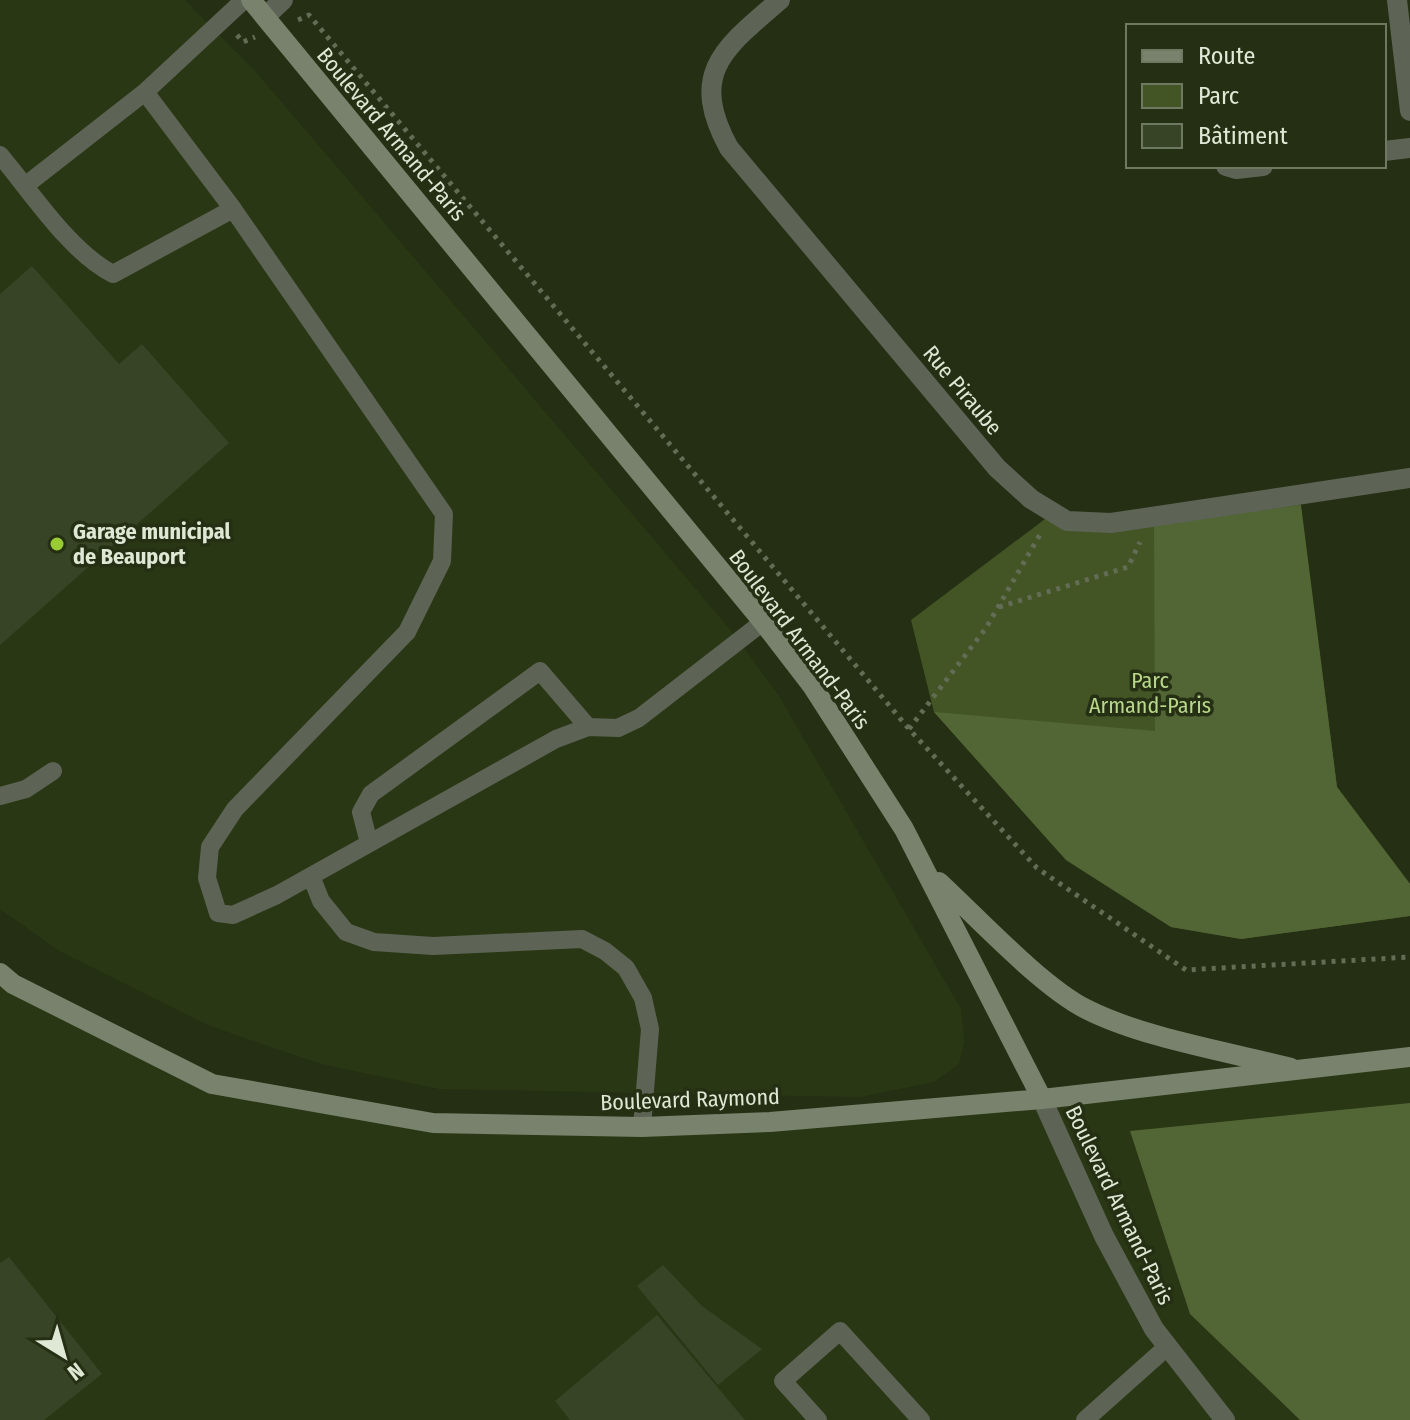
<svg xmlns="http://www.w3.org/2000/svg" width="1410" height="1420" font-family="'Fira Sans Condensed',sans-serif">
  <rect width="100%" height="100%" fill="#252f13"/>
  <path fill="#2a3714" d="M 0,0 L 185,0 L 256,72 L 729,628 L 779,696 L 961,1009 L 964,1042 L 959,1064 L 934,1082 L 860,1097 L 439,1089 L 321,1064 L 210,1026 L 59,951 L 0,909 Z
    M 0,973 L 212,1084 L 433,1123 L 642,1127 L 1410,1057 L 1410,1420 L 0,1420 Z"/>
  <path fill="#435525" d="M 1299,494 L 1337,787 L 1410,884 L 1410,916 L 1241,939 L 1171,927 L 1066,860 L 934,712 L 911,620 L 1053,513 L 1067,521 Z"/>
  <path fill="#526534" d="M 1301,505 L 1337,787 L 1410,884 L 1410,916 L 1241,939 L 1171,927 L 1066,860 L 934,712 L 1155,731 L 1154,524 Z
    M 1410,1103 L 1410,1420 L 1300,1420 L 1190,1314 L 1130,1131 Z"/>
  <path fill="#384426" d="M 32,266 L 119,364 L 142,344 L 229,443 L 0,645 L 0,294 Z
    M 9,1257 L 102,1374 L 44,1420 L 0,1420 L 0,1263 Z
    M 663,1265 L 702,1306 L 762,1349 L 718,1385 L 637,1286 Z
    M 657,1315 L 745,1420 L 570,1420 L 555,1401 Z"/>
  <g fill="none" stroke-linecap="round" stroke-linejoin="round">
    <path stroke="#636c54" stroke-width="5" stroke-dasharray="4 6" stroke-linecap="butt" d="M 298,20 L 309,15 L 909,729 L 1037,868 L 1186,970 L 1410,957
      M 237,35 L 243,42 L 255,37
      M 999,607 L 1128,567 L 1140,542
      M 909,729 L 986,628 L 1042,531"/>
    <path stroke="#5d6355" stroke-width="18" d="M 145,92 L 244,0
      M 0,155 C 32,193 70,252 113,274 L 233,209 L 145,92 L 26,185
      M 233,209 L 444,514 L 442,561 L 407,632 L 235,809 L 210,847 L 207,878 L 218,913 L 233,915 L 277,895 L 556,739 L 588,727 L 618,728 L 639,718 L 763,622
      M 0,796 L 26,789 L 53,771
      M 369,843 L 361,812 L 371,794 L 540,671 L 588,727
      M 311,876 L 321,901 L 346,932 L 374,942 L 433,946 L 582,939 L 605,951 L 626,968 L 643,998 L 650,1029 L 642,1127
      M 818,1420 L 783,1381 L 840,1331 L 921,1420
      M 1085,1420 L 1168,1346"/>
    <path stroke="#5d6355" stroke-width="20" d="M 780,0 C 724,48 688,73 729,148 L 997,468 L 1031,499 L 1067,521 L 1111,523 L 1410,478
      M 1397,0 L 1410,111
      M 266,16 L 283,0
      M 1384,151 L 1410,148
      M 1226,166 L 1236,169 L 1263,166
      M 1042,1099 L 1104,1236 L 1154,1329 L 1225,1420"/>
    <path stroke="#78826c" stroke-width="20" d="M 251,0 L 763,622 L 813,687 L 904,829 L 1042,1099
      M 939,882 C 978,918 1041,986 1086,1009 C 1143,1038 1229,1052 1291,1068
      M 0,973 L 13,984 L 212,1084 L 433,1123 L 642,1127 L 770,1122 L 1042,1099 L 1410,1057"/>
  </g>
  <circle fill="#99cb35" stroke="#252f13" stroke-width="3" cx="57" cy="544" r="8"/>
  <g text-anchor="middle" stroke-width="7" stroke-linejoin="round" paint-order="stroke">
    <g font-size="22" fill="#dfe7d5" stroke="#252f13">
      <text transform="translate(392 134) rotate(50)" y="8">Boulevard Armand-Paris</text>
      <text transform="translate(963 390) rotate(50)" y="8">Rue Piraube</text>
      <text transform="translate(800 639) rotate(53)" y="8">Boulevard Armand-Paris</text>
      <text transform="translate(690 1099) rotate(-2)" y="8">Boulevard Raymond</text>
      <text transform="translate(1120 1205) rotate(64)" y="8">Boulevard Armand-Paris</text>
    </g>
    <g font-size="22" font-weight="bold" fill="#dfe7d5" stroke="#252f13" text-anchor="start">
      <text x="73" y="539">Garage municipal<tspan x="73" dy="25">de Beauport</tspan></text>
    </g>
    <g font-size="22" fill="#b8d78b" stroke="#252f13">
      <text x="1150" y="688">Parc<tspan x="1150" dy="25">Armand-Paris</tspan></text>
    </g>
  </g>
  <rect x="1126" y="24" width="260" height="144" fill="#252f13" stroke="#6f7961" stroke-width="2"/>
  <rect x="1142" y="50" width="40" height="12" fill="#78826c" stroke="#6f7961" stroke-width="2"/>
  <text x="1198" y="64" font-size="24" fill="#dfe7d5">Route</text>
  <rect x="1142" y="84" width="40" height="24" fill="#435525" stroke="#6f7961" stroke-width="2"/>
  <text x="1198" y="104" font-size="24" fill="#dfe7d5">Parc</text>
  <rect x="1142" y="124" width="40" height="24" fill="#384426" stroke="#6f7961" stroke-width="2"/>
  <text x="1198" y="144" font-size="24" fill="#dfe7d5">Bâtiment</text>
  <g transform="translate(64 1356) rotate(143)" stroke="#252f13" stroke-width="6" paint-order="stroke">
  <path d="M0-6L14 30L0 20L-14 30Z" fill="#dfe7d5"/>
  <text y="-12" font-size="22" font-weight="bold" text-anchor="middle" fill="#dfe7d5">N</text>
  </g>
</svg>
